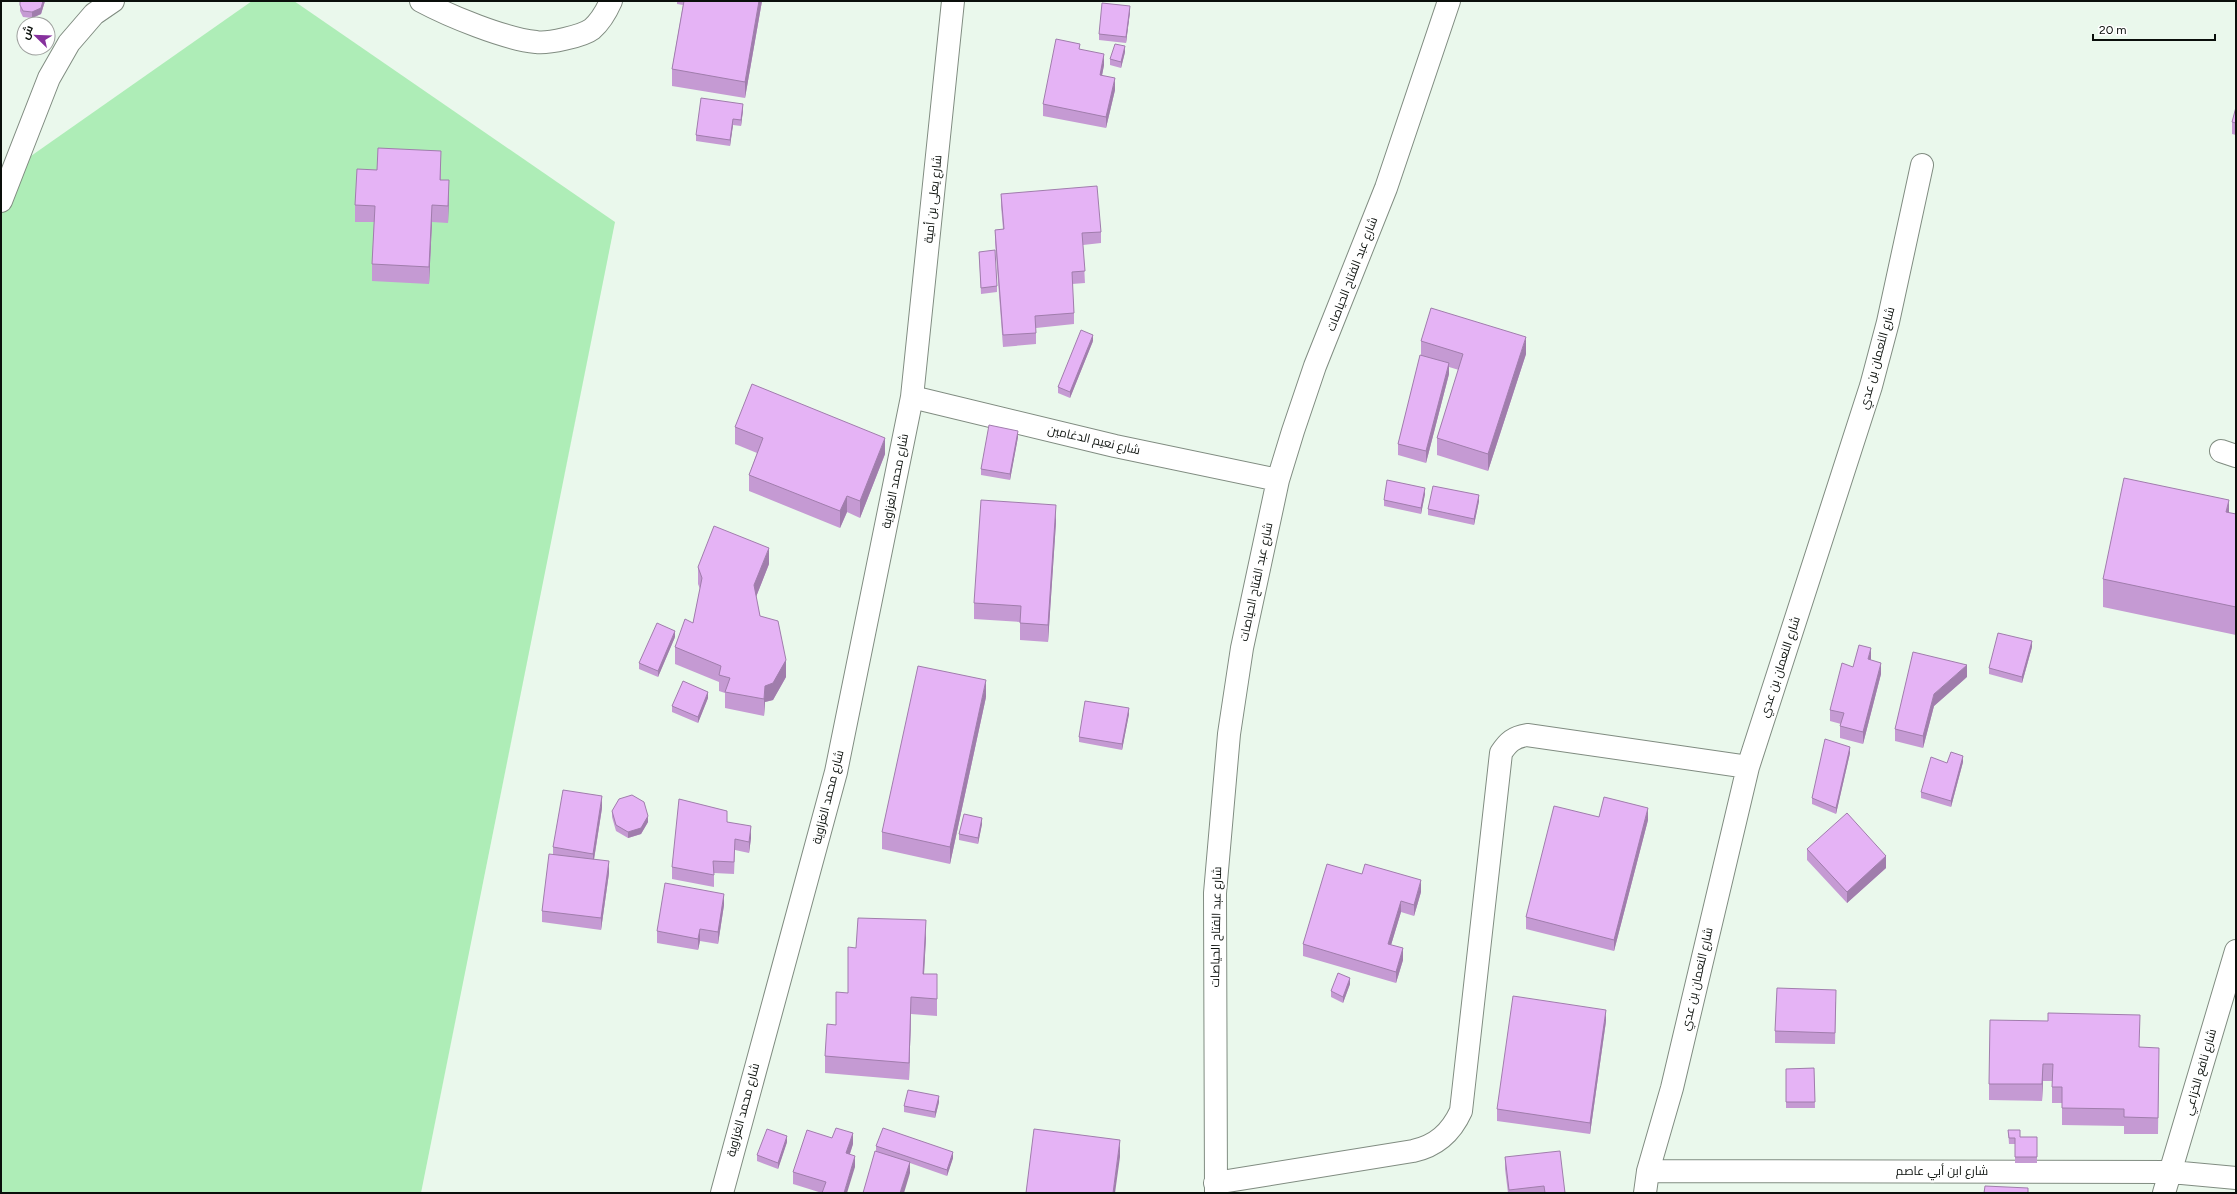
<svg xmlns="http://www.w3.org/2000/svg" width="2237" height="1194" font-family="Figtree,Cairo,sans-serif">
  <rect width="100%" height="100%" fill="#eaf8ec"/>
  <path fill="#aeedb7" d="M 252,1 L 294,1 L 615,222 L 421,1193 L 1,1193 L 1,177 Z"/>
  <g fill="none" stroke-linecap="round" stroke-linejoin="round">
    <g stroke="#808c81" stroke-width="24">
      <path id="minor" d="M 421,1 C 449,16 505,39 536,42 C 547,44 583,36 592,29 C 600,22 607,10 611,1
        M 1,201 L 49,78 L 69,43 L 94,14 L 113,1
        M 912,397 L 1115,446 L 1278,480
        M 2221,451 L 2236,456
        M 1648,1171 L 2171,1172 L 2236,1178
        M 1215,1183 L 1413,1151 C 1436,1146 1451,1133 1461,1111 L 1501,753 C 1508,742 1514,737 1527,735 L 1748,767
        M 722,1193 L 836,772 L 912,397 L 953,1
        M 1216,1193 L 1215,893 L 1229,734 L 1242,648 L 1278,480 L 1293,431 L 1315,366 L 1386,188 L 1449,1
        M 1645,1193 L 1648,1171 L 1672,1088 L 1748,767 L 1871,386 L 1888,322 L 1922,165
        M 2164,1193 L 2236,951"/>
    </g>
    <use href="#minor" stroke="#fff" stroke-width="22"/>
  </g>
  <path fill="#c59ad3" d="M 20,1 L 45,1 L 41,14 L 32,18 L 23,17 L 20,11 Z
    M 677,1 L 762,1 L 745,98 L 672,86 L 672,69 L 683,5 L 677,4 Z
    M 1130,12 L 1126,43 L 1099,40 L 1099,34 Z
    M 1080,49 L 1104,65 L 1102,75 L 1115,90 L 1106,128 L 1043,116 L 1043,104 Z
    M 1125,52 L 1121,68 L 1110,65 L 1110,59 Z
    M 2236,107 L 2236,135 L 2232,134 L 2232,122 Z
    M 743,110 L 741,126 L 733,125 L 730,146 L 696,141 L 696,135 Z
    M 441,168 L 441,180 L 449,197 L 448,223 L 432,222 L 429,284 L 372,281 L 372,264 L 374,222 L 355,222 L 355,205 Z
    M 1001,194 L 1101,232 L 1101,243 L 1083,245 L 1085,283 L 1072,284 L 1074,313 L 1074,324 L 1036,328 L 1036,344 L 1003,347 L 995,242 L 995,230 L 1003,229 L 1001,206 Z
    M 979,252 L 997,286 L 997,292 L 981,294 Z
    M 1093,341 L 1070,398 L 1058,393 L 1058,387 Z
    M 1421,341 L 1526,354 L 1488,471 L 1437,455 L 1437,438 L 1459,370 L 1449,367 L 1449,374 L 1426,463 L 1398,455 L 1398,444 L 1421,355 Z
    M 735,427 L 885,454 L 860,518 L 847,512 L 840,528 L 749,491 L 749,475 L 757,453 L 735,444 Z
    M 1018,437 L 1010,480 L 981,475 L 981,469 Z
    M 1425,494 L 1421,514 L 1384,506 L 1384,500 Z
    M 1479,501 L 1474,525 L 1428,515 L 1428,509 Z
    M 2236,514 L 2236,635 L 2103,607 L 2103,579 Z
    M 1056,522 L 1048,642 L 1020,640 L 1020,622 L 974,619 L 974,603 Z
    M 769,564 L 756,597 L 760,616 L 786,677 L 773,700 L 765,702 L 764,716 L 725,708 L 725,693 L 719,691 L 719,682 L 675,664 L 675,647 L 693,623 L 700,589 L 698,584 L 698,567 Z
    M 675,637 L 658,677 L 639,669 L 639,663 Z
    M 2032,647 L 2022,683 L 1989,674 L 1989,668 Z
    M 1871,660 L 1881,674 L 1863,744 L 1840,738 L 1840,726 L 1841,724 L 1830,721 L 1830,710 L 1853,667 Z
    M 1967,677 L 1934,706 L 1923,748 L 1895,741 L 1895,729 Z
    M 986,697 L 950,864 L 882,849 L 882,832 Z
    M 708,698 L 698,723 L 672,712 L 672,706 Z
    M 1129,714 L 1122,750 L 1079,742 L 1079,737 Z
    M 1850,753 L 1836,814 L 1812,804 L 1812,798 Z
    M 1963,762 L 1951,807 L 1921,798 L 1921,792 L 1947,763 Z
    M 602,808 L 594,860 L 609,873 L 601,930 L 542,922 L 542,911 L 553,854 L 553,847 Z
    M 612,811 L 648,822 L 641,834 L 628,838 L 616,831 L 612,817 Z
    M 1599,817 L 1648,820 L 1614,951 L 1526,929 L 1526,917 Z
    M 727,823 L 751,838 L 749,853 L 735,850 L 734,874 L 714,873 L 714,887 L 672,879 L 672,867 Z
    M 982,824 L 978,844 L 959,840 L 959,834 Z
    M 1807,849 L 1886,868 L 1847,903 L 1807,860 Z
    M 1421,892 L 1414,916 L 1401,912 L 1391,945 L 1403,960 L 1396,983 L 1303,956 L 1303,944 Z
    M 724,905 L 718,944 L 700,941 L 698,950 L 657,943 L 657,931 Z
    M 926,937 L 924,974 L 937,974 L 937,1016 L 911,1014 L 909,1080 L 825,1073 L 825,1056 L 836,1025 L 848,993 L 856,948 Z
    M 1350,984 L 1343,1003 L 1331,997 L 1331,991 Z
    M 1836,1002 L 1835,1044 L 1775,1043 L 1775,1031 Z
    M 2048,1013 L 2140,1047 L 2159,1064 L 2158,1134 L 2124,1134 L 2124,1126 L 2062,1125 L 2062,1103 L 2052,1103 L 2052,1081 L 2043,1081 L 2042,1101 L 1989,1100 L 1989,1084 L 2048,1021 Z
    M 1606,1021 L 1590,1134 L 1497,1121 L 1497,1109 Z
    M 1814,1068 L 1815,1108 L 1786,1108 L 1786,1069 Z
    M 939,1102 L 935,1118 L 904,1112 L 904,1106 Z
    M 2008,1130 L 2020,1137 L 2037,1137 L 2037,1163 L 2015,1163 L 2015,1144 L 2009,1144 Z
    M 787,1142 L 778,1169 L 757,1161 L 757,1155 Z
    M 853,1144 L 850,1154 L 855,1167 L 822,1193 L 793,1184 L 793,1172 Z
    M 876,1146 L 953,1158 L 947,1176 L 910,1163 L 910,1173 L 876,1151 Z
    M 1505,1157 L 1565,1193 L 1508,1193 L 1505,1169 Z"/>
  <path fill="#a07dac" d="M 43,1 L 45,1 L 41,14 L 32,18 L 32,12 Z
    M 759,1 L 762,1 L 745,98 L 745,82 Z
    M 1130,6 L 1130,12 L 1126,43 L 1126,37 Z
    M 1125,46 L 1125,52 L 1121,68 L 1121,62 Z
    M 1104,54 L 1104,65 L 1100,86 L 1100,75 Z
    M 1115,78 L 1115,90 L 1106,128 L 1106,117 Z
    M 743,104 L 743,110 L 741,126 L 741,120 Z
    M 733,119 L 733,125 L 730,146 L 730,140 Z
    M 449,180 L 449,197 L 448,223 L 448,206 Z
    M 432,205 L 432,222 L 429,284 L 429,267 Z
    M 1093,335 L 1093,341 L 1070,398 L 1070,392 Z
    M 1526,337 L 1526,354 L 1488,471 L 1488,454 Z
    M 1449,363 L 1449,374 L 1426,463 L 1426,451 Z
    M 1018,431 L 1018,437 L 1010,480 L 1010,474 Z
    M 885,438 L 885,454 L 860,518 L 860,501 Z
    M 1425,488 L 1425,494 L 1421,514 L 1421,508 Z
    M 1479,495 L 1479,501 L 1474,525 L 1474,519 Z
    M 847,496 L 847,512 L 840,528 L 840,511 Z
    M 2229,500 L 2229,528 L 2226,512 Z
    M 1056,505 L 1056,522 L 1048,642 L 1048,625 Z
    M 769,548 L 769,564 L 754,602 L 754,585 Z
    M 675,631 L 675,637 L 658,677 L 658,671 Z
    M 2032,641 L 2032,647 L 2022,683 L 2022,677 Z
    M 1871,648 L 1871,660 L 1868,671 L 1868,659 Z
    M 786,660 L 786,677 L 773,700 L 765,702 L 764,716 L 764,699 L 765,686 Z
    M 1881,663 L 1881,674 L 1863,744 L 1863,732 Z
    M 1967,665 L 1967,677 L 1934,706 L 1923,748 L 1923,736 L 1934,694 Z
    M 986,680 L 986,697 L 950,864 L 950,847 Z
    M 708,692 L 708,698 L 698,723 L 698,717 Z
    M 1129,708 L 1129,714 L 1122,750 L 1122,744 Z
    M 1850,747 L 1850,753 L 1836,814 L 1836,808 Z
    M 1963,756 L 1963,762 L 1951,807 L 1951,801 Z
    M 602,796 L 602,808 L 593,865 L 593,854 Z
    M 1648,808 L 1648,820 L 1614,951 L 1614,940 Z
    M 648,816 L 648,822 L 641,834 L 628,838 L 628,832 Z
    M 982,818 L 982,824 L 978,844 L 978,838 Z
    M 751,826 L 751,838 L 749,853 L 749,842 Z
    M 1886,856 L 1886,868 L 1847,903 L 1847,892 Z
    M 609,861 L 609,873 L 601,930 L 601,918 Z
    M 1421,880 L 1421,892 L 1414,916 L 1414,905 Z
    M 724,894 L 724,905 L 718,944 L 718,932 Z
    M 1401,901 L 1401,912 L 1388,955 L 1388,944 Z
    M 926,920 L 926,937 L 923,991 L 923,974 Z
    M 700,929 L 700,941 L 698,950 L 698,939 Z
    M 1403,948 L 1403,960 L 1396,983 L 1396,972 Z
    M 1350,978 L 1350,984 L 1343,1003 L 1343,997 Z
    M 911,997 L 911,1014 L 909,1080 L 909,1063 Z
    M 1606,1010 L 1606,1021 L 1590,1134 L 1590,1123 Z
    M 2043,1064 L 2043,1081 L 2042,1101 L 2042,1084 Z
    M 939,1096 L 939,1102 L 935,1118 L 935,1112 Z
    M 853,1133 L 853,1144 L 846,1165 L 846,1153 Z
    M 787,1136 L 787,1142 L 778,1169 L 778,1163 Z
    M 1120,1140 L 1120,1157 L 1115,1193 L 1113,1193 Z
    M 953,1152 L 953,1158 L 947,1176 L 947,1170 Z
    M 855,1156 L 855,1167 L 847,1193 L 844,1193 Z
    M 910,1162 L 910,1173 L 904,1193 L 900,1193 Z"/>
  <path fill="#e5b3f5" stroke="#a07dac" d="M 20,1 L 43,1 L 41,8 L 32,12 L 23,11 L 20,5 Z
    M 684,1 L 759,1 L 745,82 L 672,69 Z
    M 1102,3 L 1130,6 L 1126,37 L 1099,34 Z
    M 1056,39 L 1080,44 L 1079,49 L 1104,54 L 1100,75 L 1115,78 L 1106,117 L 1043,104 Z
    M 1115,44 L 1125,46 L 1121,62 L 1110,59 Z
    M 701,98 L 743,104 L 741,120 L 733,119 L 730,140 L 696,135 Z
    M 2236,107 L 2236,123 L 2232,122 Z
    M 378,148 L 441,151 L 440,180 L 449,180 L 448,206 L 432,205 L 429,267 L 372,264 L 375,206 L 355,205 L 357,169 L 377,170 Z
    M 1097,186 L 1101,232 L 1082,233 L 1085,271 L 1072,272 L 1074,313 L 1035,316 L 1036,333 L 1003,335 L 995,230 L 1004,229 L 1001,194 Z
    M 995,250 L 997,286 L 981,288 L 979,252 Z
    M 1431,308 L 1526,337 L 1488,454 L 1437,438 L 1463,354 L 1421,341 Z
    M 1081,330 L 1093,335 L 1070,392 L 1058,387 Z
    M 1420,355 L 1449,363 L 1426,451 L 1398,444 Z
    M 752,384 L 885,438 L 860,501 L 847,496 L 840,511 L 749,475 L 763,438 L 735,427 Z
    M 989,425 L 1018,431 L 1010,474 L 981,469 Z
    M 2124,478 L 2229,500 L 2226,512 L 2236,514 L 2236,607 L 2103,579 Z
    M 1387,480 L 1425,488 L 1421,508 L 1384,500 Z
    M 1433,486 L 1479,495 L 1474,519 L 1428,509 Z
    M 981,500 L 1056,505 L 1048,625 L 1020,623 L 1021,606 L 974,603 Z
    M 714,526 L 769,548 L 754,585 L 760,616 L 778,621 L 786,660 L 773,683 L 765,686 L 764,699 L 725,692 L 730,678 L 719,675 L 721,666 L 675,647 L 685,619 L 693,623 L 702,578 L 698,567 Z
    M 657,623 L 675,631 L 658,671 L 639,663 Z
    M 1998,633 L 2032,641 L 2022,677 L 1989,668 Z
    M 1859,645 L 1871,648 L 1868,659 L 1881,663 L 1863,732 L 1840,726 L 1844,713 L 1830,710 L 1842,663 L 1853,667 Z
    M 1913,652 L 1967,665 L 1934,694 L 1923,736 L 1895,729 Z
    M 918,666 L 986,680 L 950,847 L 882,832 Z
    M 683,681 L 708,692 L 698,717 L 672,706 Z
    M 1085,701 L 1129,708 L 1122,744 L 1079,737 Z
    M 1825,739 L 1850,747 L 1836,808 L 1812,798 Z
    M 1951,752 L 1963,756 L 1951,801 L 1921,792 L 1931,757 L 1947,763 Z
    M 563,790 L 602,796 L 593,854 L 553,847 Z
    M 632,795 L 644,802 L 648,816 L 641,828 L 628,832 L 616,825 L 612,811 L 619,799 Z
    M 1604,797 L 1648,808 L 1614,940 L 1526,917 L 1554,806 L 1599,817 Z
    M 679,799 L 727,811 L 727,822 L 751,826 L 749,842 L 735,839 L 734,862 L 713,861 L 714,875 L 672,867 Z
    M 1847,813 L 1886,856 L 1847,892 L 1807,849 Z
    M 964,814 L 982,818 L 978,838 L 959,834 Z
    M 549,854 L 609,861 L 601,918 L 542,911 Z
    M 1327,864 L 1362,874 L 1365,864 L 1421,880 L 1414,905 L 1401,901 L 1388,944 L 1403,948 L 1396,972 L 1303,944 Z
    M 665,883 L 724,894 L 718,932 L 700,929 L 698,939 L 657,931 Z
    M 858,918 L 926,920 L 923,974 L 937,974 L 937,999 L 911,997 L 909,1063 L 825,1056 L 827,1024 L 836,1025 L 836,992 L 848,993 L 848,947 L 856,948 Z
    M 1338,973 L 1350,978 L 1343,997 L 1331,991 Z
    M 1777,988 L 1836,990 L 1835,1033 L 1775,1031 Z
    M 1513,996 L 1606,1010 L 1590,1123 L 1497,1109 Z
    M 2048,1013 L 2140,1015 L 2139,1047 L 2159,1048 L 2158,1118 L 2124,1117 L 2124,1109 L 2062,1108 L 2062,1087 L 2052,1087 L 2053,1064 L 2043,1064 L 2042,1084 L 1989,1084 L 1990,1020 L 2048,1021 Z
    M 1814,1068 L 1815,1102 L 1786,1102 L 1786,1069 Z
    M 908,1090 L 939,1096 L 935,1112 L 904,1106 Z
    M 836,1128 L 853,1133 L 846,1153 L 855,1156 L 844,1193 L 822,1193 L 826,1182 L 793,1172 L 807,1130 L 832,1138 Z
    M 883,1128 L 953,1152 L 947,1170 L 876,1146 Z
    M 767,1129 L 787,1136 L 778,1163 L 757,1155 Z
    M 1034,1129 L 1120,1140 L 1113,1193 L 1026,1193 Z
    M 2008,1130 L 2020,1130 L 2020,1137 L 2037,1137 L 2037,1157 L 2015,1157 L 2015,1138 L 2009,1138 Z
    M 875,1151 L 910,1162 L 900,1193 L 863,1193 Z
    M 1560,1151 L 1565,1193 L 1545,1193 L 1544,1186 L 1509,1190 L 1505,1157 Z
    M 1985,1186 L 2028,1188 L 2028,1193 L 1984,1193 Z"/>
  <g text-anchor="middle" stroke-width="4" stroke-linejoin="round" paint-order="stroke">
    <g font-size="12" fill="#0a0f0b" stroke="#fff">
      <text transform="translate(933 199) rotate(-84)" y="4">شارع يعلى بن أمية</text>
      <text transform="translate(1352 274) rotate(-69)" y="4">شارع عبد الفتاح الحياصات</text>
      <text transform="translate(1877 358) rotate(-75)" y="4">شارع النعمان بن عدي</text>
      <text transform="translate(1094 440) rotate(13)" y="4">شارع نعيم الدغامين</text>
      <text transform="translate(895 481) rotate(-79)" y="4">شارع محمد الغزاوية</text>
      <text transform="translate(1256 582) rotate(-78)" y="4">شارع عبد الفتاح الحياصات</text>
      <text transform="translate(1780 667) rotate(-72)" y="4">شارع النعمان بن عدي</text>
      <text transform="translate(828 797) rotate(-76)" y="4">شارع محمد الغزاوية</text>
      <text transform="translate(1216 927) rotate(-89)" y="4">شارع عبد الفتاح الحياصات</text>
      <text transform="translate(1697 979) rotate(-77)" y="4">شارع النعمان بن عدي</text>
      <text transform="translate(2200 1072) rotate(-74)" y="4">شارع نافع الخزاعي</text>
      <text transform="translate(743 1110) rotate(-75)" y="4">شارع محمد الغزاوية</text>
      <text x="1942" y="1175">شارع ابن أبي عاصم</text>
    </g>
  </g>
  <rect width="2237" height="1194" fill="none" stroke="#0a0f0b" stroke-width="4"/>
  <g transform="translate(36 36) rotate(293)"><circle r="19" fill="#ffffff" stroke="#9d9f9d"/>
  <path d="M0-3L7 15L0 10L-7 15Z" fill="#86309d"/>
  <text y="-6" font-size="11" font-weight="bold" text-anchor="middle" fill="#0a0f0b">ش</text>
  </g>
  <path d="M2093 34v6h122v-6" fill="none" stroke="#0a0f0b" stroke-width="2"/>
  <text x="2099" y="34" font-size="12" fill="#0a0f0b" stroke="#ffffff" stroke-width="3" paint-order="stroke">20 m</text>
</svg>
